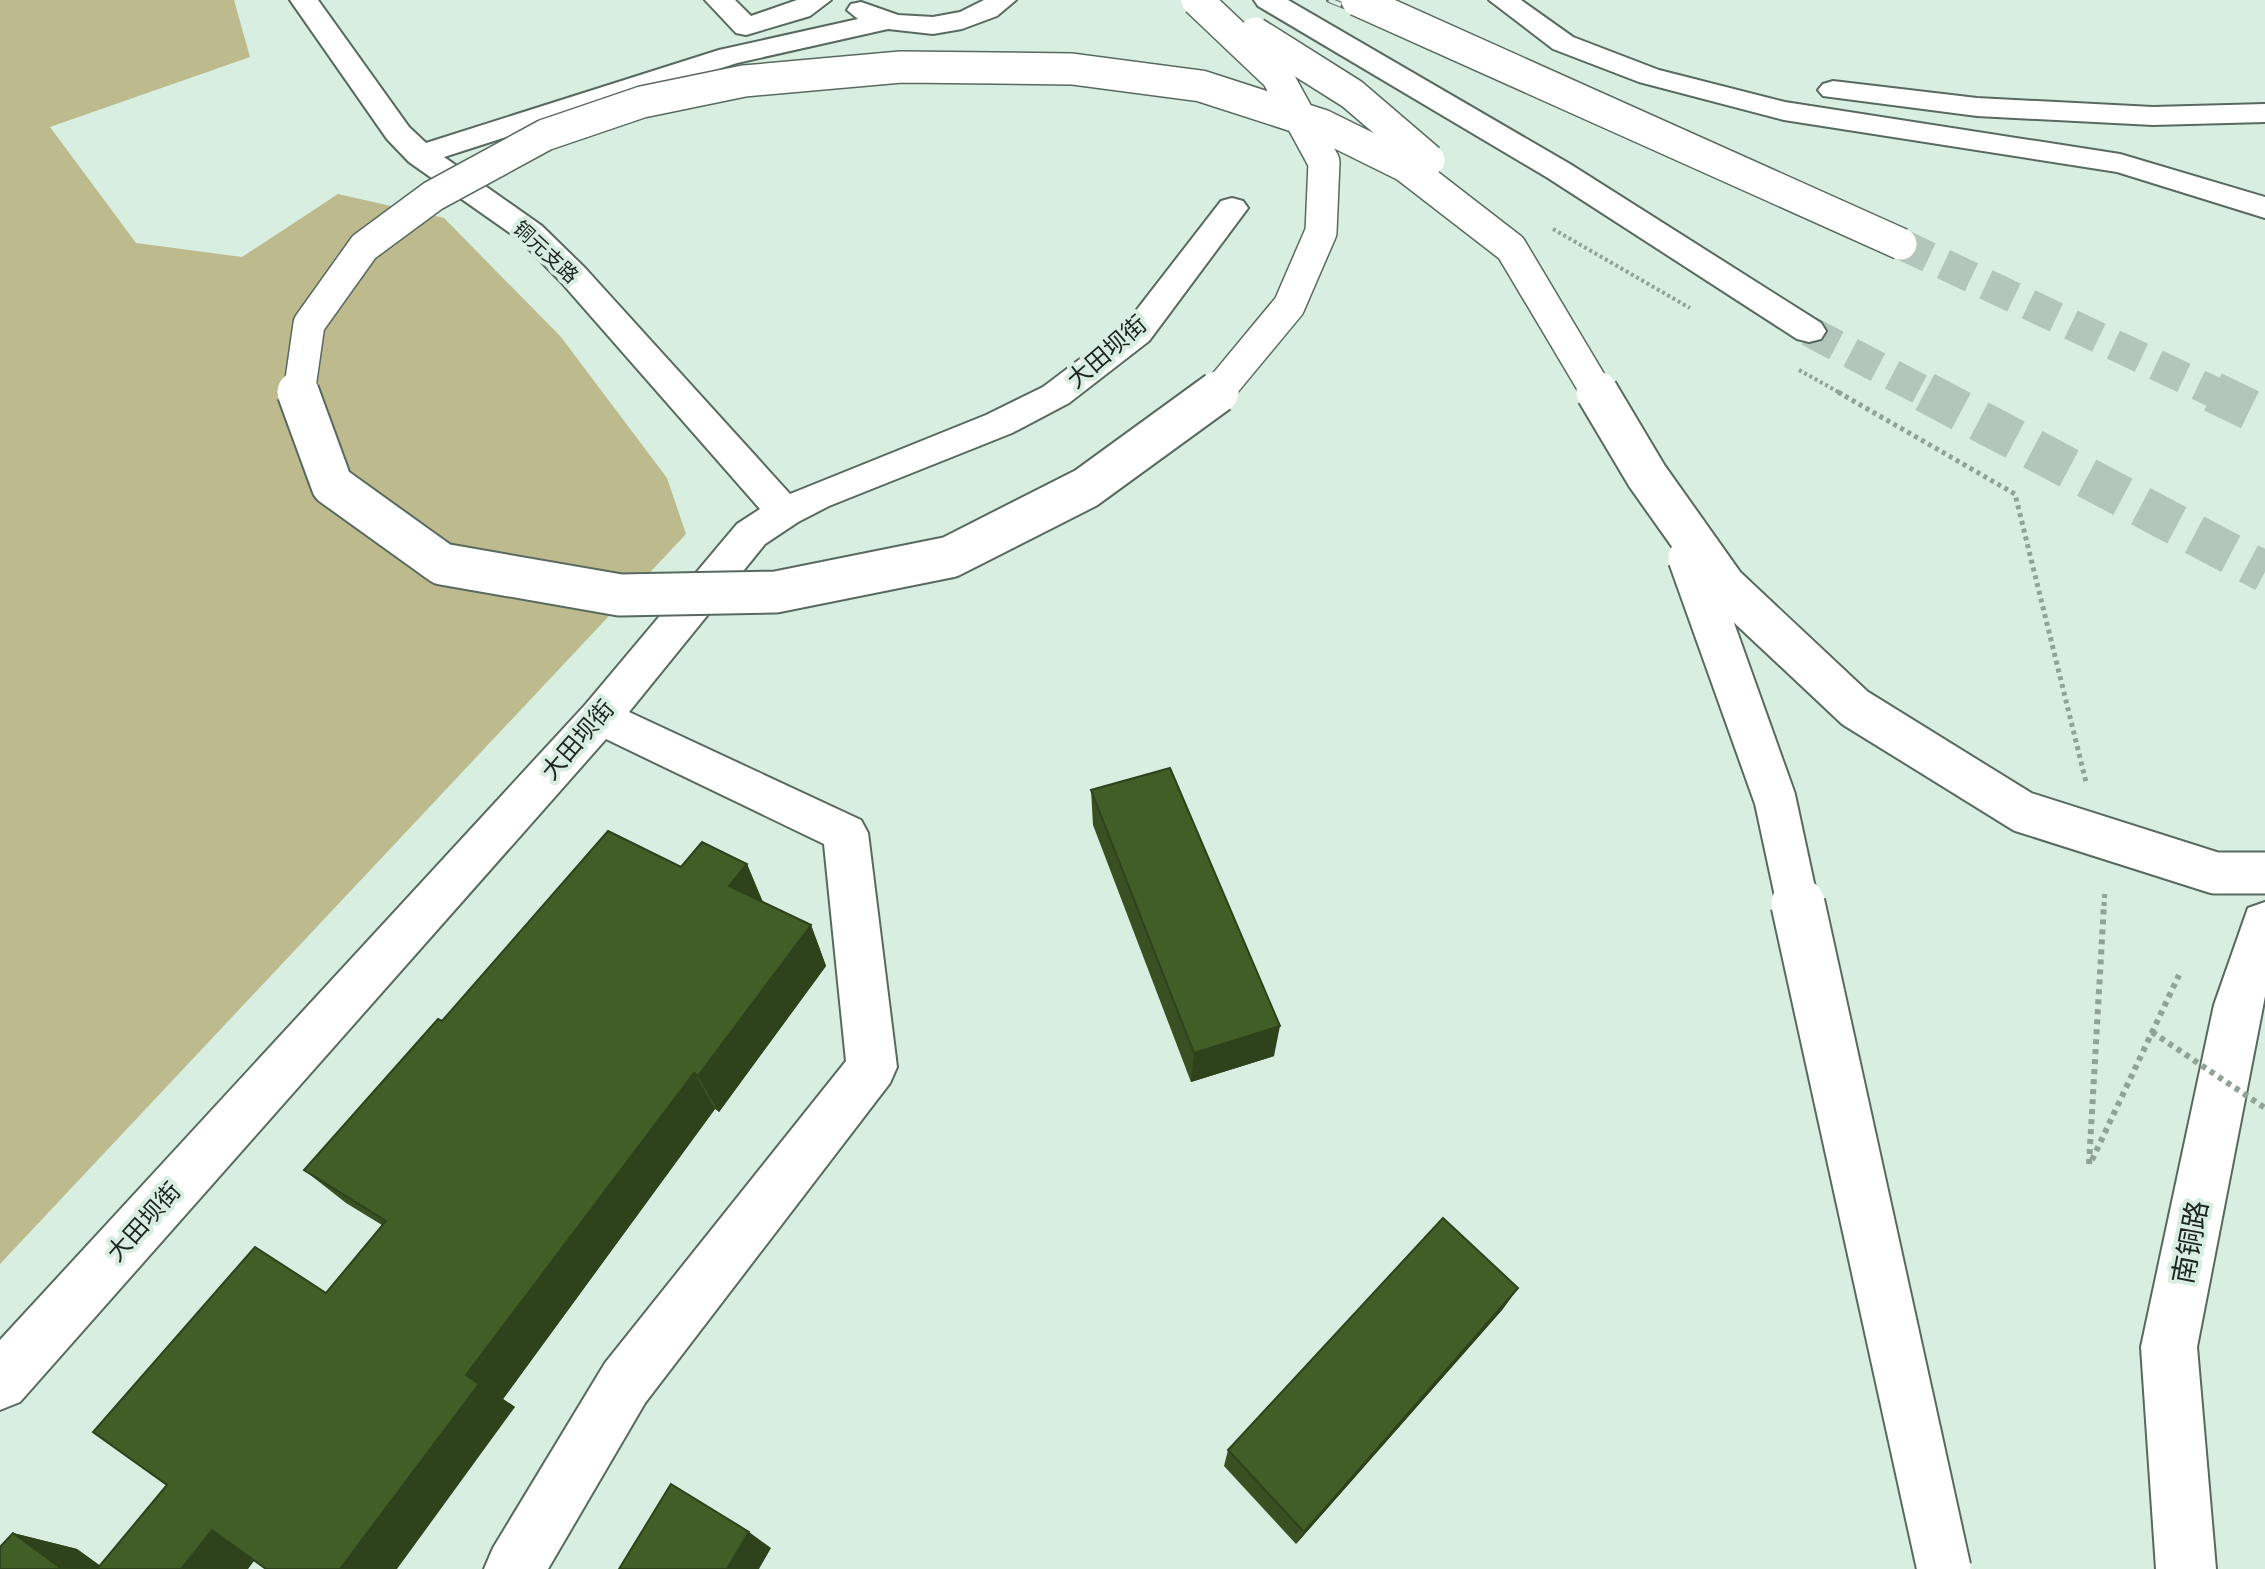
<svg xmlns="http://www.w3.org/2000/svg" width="2265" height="1569" font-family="Jost,'Noto Sans SC',sans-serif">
  <rect width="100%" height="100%" fill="#d8eee0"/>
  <path fill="#bdba8d" d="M 0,0 L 234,0 L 250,57 L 50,127 L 136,243 L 242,257 L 338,194 L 444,218 L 561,337 L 667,478 L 686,534 L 0,1264 Z"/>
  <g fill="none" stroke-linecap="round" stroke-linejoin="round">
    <path stroke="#b3c6ba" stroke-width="31" stroke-dasharray="31 16" stroke-linecap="butt" d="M 1901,244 L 2218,394
      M 1809,331 L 1929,394"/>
    <path stroke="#b3c6ba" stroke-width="41" stroke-dasharray="41 20" stroke-linecap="butt" d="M 1925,392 L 2265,572
      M 2213,392 L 2265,417"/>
    <g stroke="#586a5f" stroke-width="4">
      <path id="minor" d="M 290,0 L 318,0 L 409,127 L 426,143 L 719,50 L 858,19 L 847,10 L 851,4 L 861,2 L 898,15 L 933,17 L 960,12 L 984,0 L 1016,0 L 997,16 L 962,29 L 933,34 L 888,29 L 737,63 L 444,157 L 542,226 L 585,268 L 790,494 L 986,415 L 1043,387 L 1125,325 L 1221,201 L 1232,198 L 1243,201 L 1248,208 L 1149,341 L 1069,403 L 1012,433 L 829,506 L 798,522 L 765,544 L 629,712 L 861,820 L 868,833 L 897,1067 L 890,1083 L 645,1403 L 548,1569 L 484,1569 L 493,1548 L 605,1363 L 846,1061 L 824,844 L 606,739 L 20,1402 L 0,1410 L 0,1340 L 585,705 L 737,524 L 760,509 L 561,282 L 520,240 L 409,162 L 387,139 Z
        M 705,0 L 735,0 L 751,16 L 797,0 L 831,0 L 810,16 L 746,35 L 736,33 Z"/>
    </g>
    <g stroke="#586a5f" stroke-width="4">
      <path id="secondary" d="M 2265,902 L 2265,996 L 2197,1347 L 2216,1569 L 2156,1569 L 2141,1347 L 2214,1005 L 2248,908 Z"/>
    </g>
    <g stroke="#586a5f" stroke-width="4">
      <path id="primary" d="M 1254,0 L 1288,0 L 1570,164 L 1821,323 L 1826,331 L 1821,339 L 1809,342 L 1797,339 L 1548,178 L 1258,6 Z
        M 1489,0 L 1521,0 L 1573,37 L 1659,70 L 1785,102 L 2120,154 L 2265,197 L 2265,218 L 2117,172 L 1784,120 L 1639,82 L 1553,49 Z
        M 1833,81 L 1977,98 L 2153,107 L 2265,104 L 2265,122 L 2153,125 L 1977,116 L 1823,96 L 1818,90 L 1823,84 Z"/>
    </g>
    <path stroke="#91a297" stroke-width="4" stroke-dasharray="3 3" stroke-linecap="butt" d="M 1553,229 L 1690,308
      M 1799,370 L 1842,394"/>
    <path stroke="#91a297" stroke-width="5" stroke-dasharray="4 4" stroke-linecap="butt" d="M 1838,392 L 2015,494 L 2086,782
      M 2104,906 L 2105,890"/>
    <path stroke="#91a297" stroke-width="6" stroke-dasharray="5 5" stroke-linecap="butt" d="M 2092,1160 L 2179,975
      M 2089,1164 L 2104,904"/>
    <use href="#minor" fill="#fff" fill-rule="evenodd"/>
    <use href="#secondary" fill="#fff" fill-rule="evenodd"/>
    <use href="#primary" fill="#fff" fill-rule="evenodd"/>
    <g stroke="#637068" stroke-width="6">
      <path id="rail" d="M 1329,0 L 1427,39
        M 1394,13 L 1442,32"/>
    </g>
    <use href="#rail" stroke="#d8eee0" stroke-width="4" stroke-dasharray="13" stroke-linecap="butt"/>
    <g stroke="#586a5f" stroke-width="34" stroke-linecap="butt">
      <path id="primary-bridge-far2" d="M 1197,0 L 1277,76 L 1300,118
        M 1357,0 L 1901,244
        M 1255,33 L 1352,94 L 1429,160
        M 1300,118 L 1322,125 L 1405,166 L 1511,248 L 1598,394
        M 299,394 L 309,324 L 364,247 L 433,196 L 545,135 L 642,102 L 744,81 L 901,67 L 1072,69 L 1201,86 L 1300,118
        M 1216,394 L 1289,306 L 1321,232 L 1324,162 L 1300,118"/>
    </g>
    <g stroke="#586a5f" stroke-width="45" stroke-linecap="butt">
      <path id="primary-bridge-far1" d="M 298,392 L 332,485 L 442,564 L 620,595 L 776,592 L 950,557 L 1086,488 L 1218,392
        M 1597,392 L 1647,476 L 1725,586 L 1855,708 L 2023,812 L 2215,873 L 2265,873
        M 1689,558 L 1775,799 L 1798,906"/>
    </g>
    <g stroke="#586a5f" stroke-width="57" stroke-linecap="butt">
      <path id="primary-bridge" d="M 1798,904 L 1944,1569"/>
    </g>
    <path stroke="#91a297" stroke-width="6" stroke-dasharray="5 5" stroke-linecap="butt" d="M 2152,1032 L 2265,1108"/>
    <use href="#primary-bridge-far2" stroke="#fff" stroke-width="31"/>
    <use href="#primary-bridge-far1" stroke="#fff" stroke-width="41"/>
    <use href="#primary-bridge" stroke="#fff" stroke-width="53"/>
  </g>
  <path fill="#395122" d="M 1091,790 L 1274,1056 L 1191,1082 L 1093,825 Z
    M 747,864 L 763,902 L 811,925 L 826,966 L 719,1112 L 715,1109 L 503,1399 L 515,1407 L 254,1561 L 0,1569 L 13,1533 L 77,1549 L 100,1566 L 382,1225 L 346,1203 L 304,1170 L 442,1021 L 681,867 Z
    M 1518,1288 L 1502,1310 L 1296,1544 L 1224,1466 L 1228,1450 Z"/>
  <path fill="#2e421b" d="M 747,864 L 764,906 L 729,886 Z
    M 811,925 L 826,966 L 719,1112 L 698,1076 Z
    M 1280,1026 L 1274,1056 L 1191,1082 L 1194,1053 Z
    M 694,1073 L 715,1109 L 503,1399 L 515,1407 L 397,1569 L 340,1569 L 466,1375 Z
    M 1518,1288 L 1502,1310 L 1296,1544 L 1304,1532 Z
    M 212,1530 L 265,1546 L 248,1569 L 181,1569 Z
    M 749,1532 L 771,1548 L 759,1569 L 727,1569 Z
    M 13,1533 L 77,1549 L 105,1569 L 62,1569 Z"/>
  <path fill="#425e27" stroke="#2e421b" stroke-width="2" d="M 1170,768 L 1280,1026 L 1194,1053 L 1091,790 Z
    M 608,831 L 681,867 L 702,842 L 747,864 L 729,886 L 811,925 L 698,1076 L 694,1073 L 466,1375 L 479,1384 L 340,1569 L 266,1569 L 212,1530 L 181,1569 L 97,1569 L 167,1485 L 93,1432 L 255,1247 L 326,1293 L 386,1221 L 304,1170 L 438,1019 L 442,1021 Z
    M 1443,1218 L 1518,1288 L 1304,1532 L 1228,1450 Z
    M 671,1484 L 749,1532 L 727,1569 L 619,1569 Z
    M 13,1533 L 62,1569 L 0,1569 L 0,1547 Z"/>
  <g text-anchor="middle" stroke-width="8" stroke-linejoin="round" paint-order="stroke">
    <g font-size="20" fill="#1d2520" stroke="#d8eee0">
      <text transform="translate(546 252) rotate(43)" y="7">铜元支路</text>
    </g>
    <g font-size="24" fill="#1d2520" stroke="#d8eee0">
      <text transform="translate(1107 352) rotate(-41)" y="8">大田坝街</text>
      <text transform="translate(578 740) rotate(-49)" y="8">大田坝街</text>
      <text transform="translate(144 1222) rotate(-48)" y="8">大田坝街</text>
    </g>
    <g font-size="28" fill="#1d2520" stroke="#d8eee0">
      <text transform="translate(2190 1242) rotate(-79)" y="10">南铜路</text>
    </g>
  </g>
</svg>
